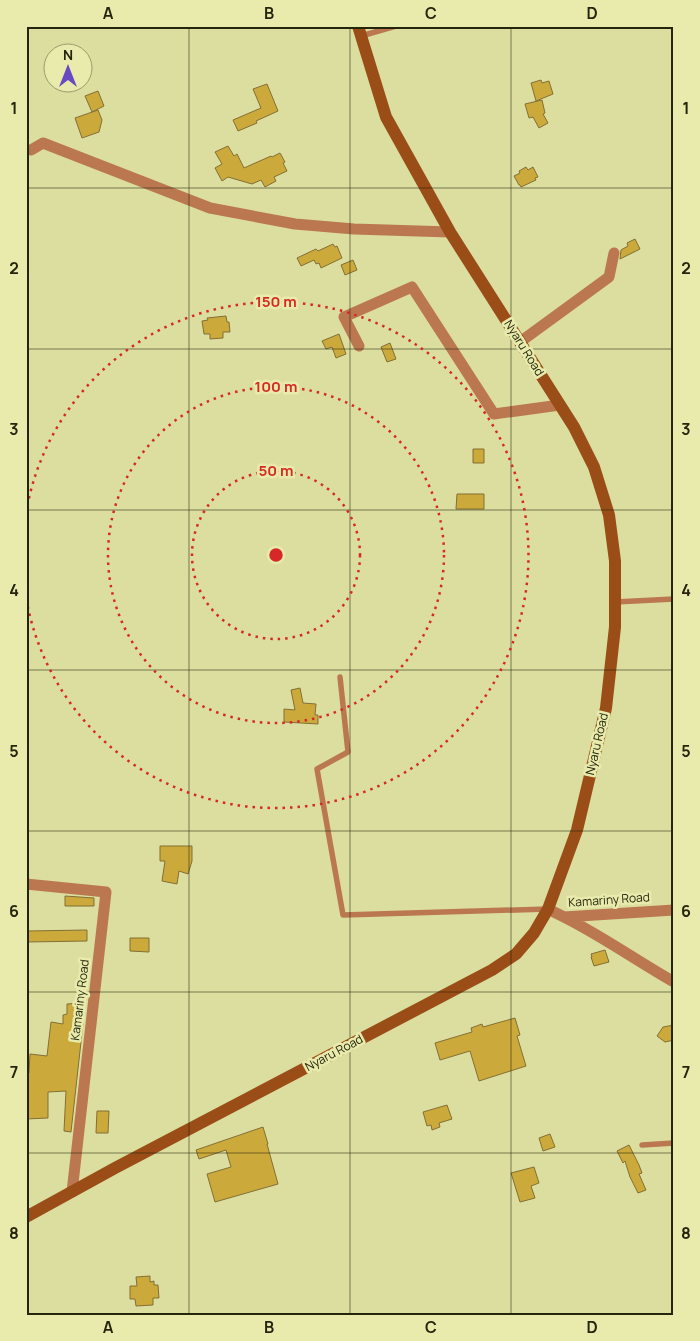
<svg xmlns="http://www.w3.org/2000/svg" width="700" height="1341" font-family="Manrope,sans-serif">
  <rect width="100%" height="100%" fill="#dbde9f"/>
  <path fill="#cca93b" stroke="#836f35" d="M 541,80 L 542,83 L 549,81 L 553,94 L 536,101 L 531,83 Z
    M 267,84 L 278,111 L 256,121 L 257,123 L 238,131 L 233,120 L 261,108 L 253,89 Z
    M 98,91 L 104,106 L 92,112 L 85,96 Z
    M 542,100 L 545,113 L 543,114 L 548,123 L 539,128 L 533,117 L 529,118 L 525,104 Z
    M 98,110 L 102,120 L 99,132 L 82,138 L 75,118 Z
    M 228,146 L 234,156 L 237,154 L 244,168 L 271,156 L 272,157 L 280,153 L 285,162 L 283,163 L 287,171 L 274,177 L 276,181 L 265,187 L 261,180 L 252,184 L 228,177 L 222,181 L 215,168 L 222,164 L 215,152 Z
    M 526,167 L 528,170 L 533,167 L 538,177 L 535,178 L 536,180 L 521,187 L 520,185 L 519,185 L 514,176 L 520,173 L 519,171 Z
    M 635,239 L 640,249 L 620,259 L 621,250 L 628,246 L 627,243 Z
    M 333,244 L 335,247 L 337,246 L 342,258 L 321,268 L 319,263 L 316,264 L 314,260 L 301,266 L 297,258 L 316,249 L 318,251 Z
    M 353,260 L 357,270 L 345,275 L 341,265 Z
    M 226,316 L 227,322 L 229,322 L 230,332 L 223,332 L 223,338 L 210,339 L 210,334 L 204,334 L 202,321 L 208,320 L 207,318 Z
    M 339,334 L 346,354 L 336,358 L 332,347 L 326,349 L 322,341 Z
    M 390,343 L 396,359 L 387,362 L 381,347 Z
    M 473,449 L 484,449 L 484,463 L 473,463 Z
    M 457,494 L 484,494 L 484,509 L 456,509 Z
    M 300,688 L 303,703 L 316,704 L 315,715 L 318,715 L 318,724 L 284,722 L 284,709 L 295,710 L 291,690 Z
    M 160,846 L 192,846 L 192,861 L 188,874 L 179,871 L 177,884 L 162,881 L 165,861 L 160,861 Z
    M 65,896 L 94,898 L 94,906 L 65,906 Z
    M 87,930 L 87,941 L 26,942 L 26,931 Z
    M 130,938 L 149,938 L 149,952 L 130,951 Z
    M 605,950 L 609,962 L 594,966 L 591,957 L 592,957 L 591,954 Z
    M 82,1003 L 83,1024 L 71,1132 L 64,1131 L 66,1091 L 48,1092 L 48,1118 L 26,1119 L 26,1074 L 29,1073 L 30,1054 L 47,1056 L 51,1022 L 63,1024 L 63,1015 L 67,1014 L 67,1004 Z
    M 515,1018 L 520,1035 L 517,1036 L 526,1066 L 479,1081 L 470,1051 L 440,1060 L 435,1043 L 472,1032 L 471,1028 L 482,1024 L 483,1027 Z
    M 674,1025 L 674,1040 L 665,1042 L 657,1036 L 663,1027 Z
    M 447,1105 L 452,1119 L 439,1123 L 440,1127 L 432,1130 L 431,1125 L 427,1126 L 423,1112 Z
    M 97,1111 L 109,1111 L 108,1133 L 96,1133 Z
    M 263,1127 L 268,1144 L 267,1144 L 278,1184 L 215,1202 L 207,1174 L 231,1167 L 226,1150 L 199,1159 L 196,1150 Z
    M 550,1134 L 555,1147 L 543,1151 L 539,1138 Z
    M 629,1145 L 639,1165 L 642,1173 L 639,1174 L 646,1190 L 638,1193 L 630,1177 L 625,1161 L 623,1163 L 617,1151 Z
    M 534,1167 L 539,1183 L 531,1186 L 535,1198 L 520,1202 L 511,1173 Z
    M 150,1276 L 150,1282 L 154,1281 L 154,1285 L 158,1285 L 159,1298 L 153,1298 L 153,1305 L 136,1306 L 135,1299 L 130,1299 L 130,1286 L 137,1286 L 136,1277 Z"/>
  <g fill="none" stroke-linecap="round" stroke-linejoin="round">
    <path stroke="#bb7850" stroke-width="5.5" d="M 361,36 L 396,26
      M 615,602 L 674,599
      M 340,677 L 348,752 L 317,769 L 343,915 L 548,909
      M 642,1145 L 674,1143"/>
    <path stroke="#bb7850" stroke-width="11" d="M 31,150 L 43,143 L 210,208 L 295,224 L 354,229 L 450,232
      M 520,342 L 609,277 L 614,253
      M 359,346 L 344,317 L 412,287 L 494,414 L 560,405
      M 26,884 L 106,892 L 72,1192
      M 548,909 L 564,917 L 674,910
      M 564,917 C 602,936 637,961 674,982"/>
    <path stroke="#9a4d16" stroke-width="12" d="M 26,1217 L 115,1168 L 492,970 L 516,954 L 534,933 L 548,909 L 577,830 L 606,708 L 615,627 L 615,561 L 609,515 L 594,467 L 574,427 L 450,232 L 386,117 L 358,26"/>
  </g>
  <path fill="none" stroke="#24250c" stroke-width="1" stroke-opacity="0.55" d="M 189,26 L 189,1315M 350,26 L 350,1315M 511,26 L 511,1315M 26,188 L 674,188M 26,349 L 674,349M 26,510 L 674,510M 26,670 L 674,670M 26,831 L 674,831M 26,992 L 674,992M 26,1153 L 674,1153"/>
  <g fill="none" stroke="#d62828" stroke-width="2.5" stroke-dasharray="2.5 5">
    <circle cx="276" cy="555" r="84"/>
    <circle cx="276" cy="555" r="168"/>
    <path d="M26 513A253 253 0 1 1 26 597"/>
  </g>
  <g text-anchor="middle" stroke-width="5" stroke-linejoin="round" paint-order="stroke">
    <g font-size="12" fill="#24250c" stroke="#e8ebac">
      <text transform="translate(524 348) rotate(58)" y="4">Nyaru Road</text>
      <text transform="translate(597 744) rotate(-77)" y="4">Nyaru Road</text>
      <text transform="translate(609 900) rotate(-4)" y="4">Kamariny Road</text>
      <text transform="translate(80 1000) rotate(-83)" y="4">Kamariny Road</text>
      <text transform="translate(334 1053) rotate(-28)" y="4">Nyaru Road</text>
    </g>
  </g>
  <circle cx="276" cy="555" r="8" fill="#d62828" stroke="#e8ebac" stroke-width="2.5"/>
  <g font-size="15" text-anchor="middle" font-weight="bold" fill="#d62828" stroke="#e8ebac" stroke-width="5" stroke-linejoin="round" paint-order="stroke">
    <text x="276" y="307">150 m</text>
    <text x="276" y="392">100 m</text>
    <text x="276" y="476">50 m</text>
  </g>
  <rect width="700" height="1341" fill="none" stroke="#e8ebac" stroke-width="55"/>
  <g transform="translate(68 68)"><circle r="24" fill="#e8ebac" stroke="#9a9c6c"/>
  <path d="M0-4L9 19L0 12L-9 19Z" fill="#6949c1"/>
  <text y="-8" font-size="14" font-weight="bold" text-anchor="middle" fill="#24250c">N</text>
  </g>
  <rect x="28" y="28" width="644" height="1286" fill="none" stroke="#24250c" stroke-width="2"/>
  <g font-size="16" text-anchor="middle" font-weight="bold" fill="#24250c">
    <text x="108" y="19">A</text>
    <text x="269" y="19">B</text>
    <text x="431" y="19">C</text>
    <text x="592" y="19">D</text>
    <text x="14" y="114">1</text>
    <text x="686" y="114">1</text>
    <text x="14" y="274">2</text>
    <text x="686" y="274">2</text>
    <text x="14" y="435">3</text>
    <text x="686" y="435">3</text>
    <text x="14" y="596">4</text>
    <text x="686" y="596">4</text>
    <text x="14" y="757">5</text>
    <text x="686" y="757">5</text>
    <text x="14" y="917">6</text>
    <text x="686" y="917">6</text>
    <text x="14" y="1078">7</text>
    <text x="686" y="1078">7</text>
    <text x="14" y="1239">8</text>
    <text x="686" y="1239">8</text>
    <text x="108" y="1333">A</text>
    <text x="269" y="1333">B</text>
    <text x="431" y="1333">C</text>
    <text x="592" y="1333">D</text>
  </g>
</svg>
